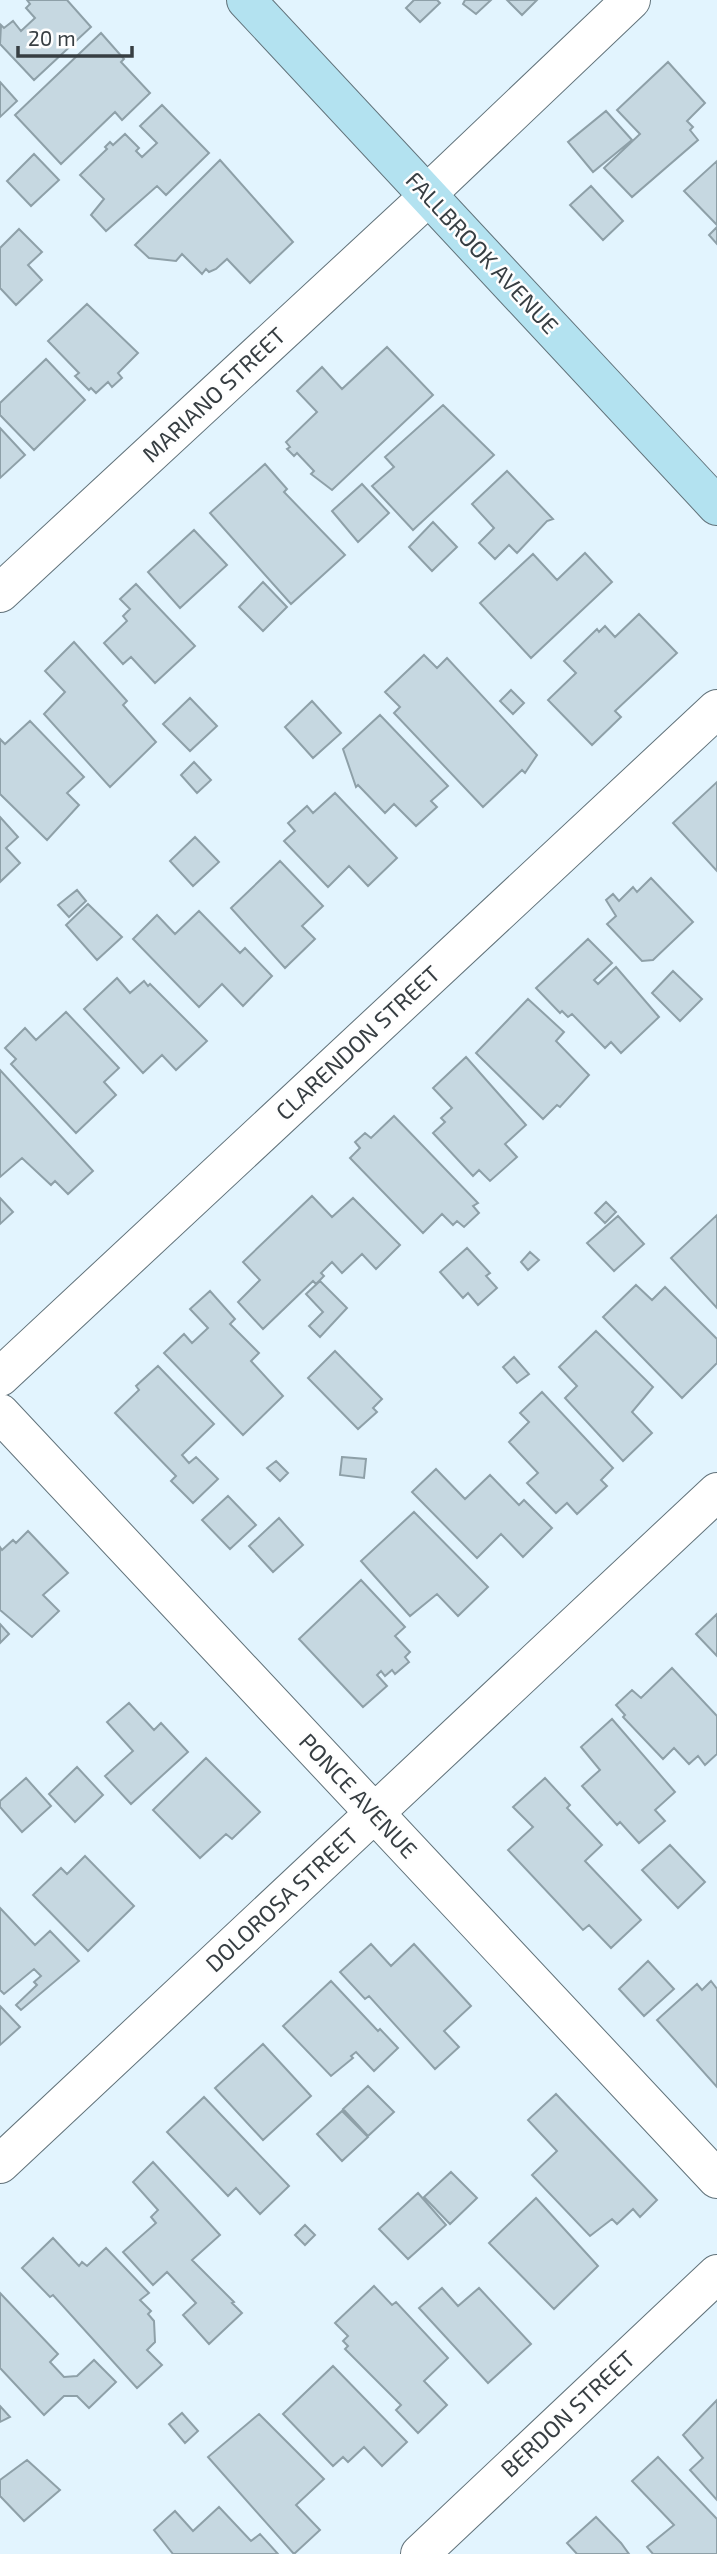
<svg xmlns="http://www.w3.org/2000/svg" width="717" height="2554" font-family="'Exo 2',sans-serif">
  <rect width="100%" height="100%" fill="#e2f4fe"/>
  <path fill="#c6d8e1" stroke="#8ea0a8" stroke-width="2" d="M 27,0 L 67,0 L 91,27 L 34,80 L 0,44 L 1,25 L 4,28 L 13,21 L 21,31 L 35,18 L 26,8 L 30,4 Z
    M 414,0 L 437,0 L 440,3 L 420,22 L 406,8 Z
    M 465,0 L 491,0 L 476,14 L 463,4 Z
    M 507,0 L 537,0 L 522,15 Z
    M 101,33 L 124,59 L 121,62 L 150,93 L 122,120 L 115,112 L 61,164 L 15,115 Z
    M 668,62 L 705,103 L 687,121 L 693,127 L 690,130 L 698,140 L 632,197 L 604,168 L 640,134 L 617,110 Z
    M 0,82 L 17,101 L 0,117 Z
    M 162,105 L 209,153 L 166,195 L 157,186 L 106,231 L 91,215 L 104,199 L 80,175 L 107,149 L 105,147 L 110,142 L 113,145 L 125,134 L 139,148 L 136,151 L 142,157 L 157,143 L 140,126 Z
    M 606,111 L 632,140 L 593,172 L 568,142 Z
    M 34,154 L 59,180 L 31,206 L 7,181 Z
    M 220,160 L 293,242 L 250,283 L 227,259 L 216,269 L 209,272 L 206,269 L 202,274 L 182,254 L 176,261 L 149,258 L 135,245 Z
    M 717,161 L 717,225 L 684,191 Z
    M 591,186 L 623,221 L 603,240 L 570,205 Z
    M 717,227 L 717,244 L 709,235 Z
    M 19,229 L 42,252 L 28,265 L 42,280 L 16,305 L 0,288 L 0,248 Z
    M 87,304 L 138,353 L 118,373 L 122,378 L 112,387 L 108,382 L 96,393 L 91,388 L 89,390 L 75,376 L 79,373 L 48,341 Z
    M 387,347 L 433,395 L 332,490 L 311,474 L 314,471 L 297,453 L 294,456 L 287,449 L 290,447 L 286,442 L 317,412 L 297,391 L 322,367 L 342,389 Z
    M 46,359 L 85,400 L 34,450 L 0,415 L 0,403 Z
    M 443,405 L 494,455 L 413,530 L 372,486 L 394,467 L 385,457 Z
    M 0,428 L 25,455 L 0,478 Z
    M 265,464 L 287,489 L 284,492 L 345,555 L 291,604 L 210,513 Z
    M 507,471 L 553,519 L 547,521 L 517,553 L 509,545 L 495,559 L 479,543 L 494,528 L 472,504 Z
    M 362,484 L 389,513 L 358,542 L 332,511 Z
    M 433,522 L 457,547 L 432,571 L 409,547 Z
    M 194,530 L 227,565 L 180,608 L 148,572 Z
    M 585,553 L 612,582 L 531,658 L 480,603 L 533,554 L 557,580 Z
    M 263,582 L 287,607 L 263,631 L 239,607 Z
    M 136,584 L 195,646 L 155,683 L 131,657 L 123,664 L 104,643 L 127,621 L 123,616 L 130,609 L 120,599 Z
    M 639,614 L 677,653 L 615,711 L 621,717 L 592,745 L 548,700 L 576,673 L 564,661 L 597,629 L 599,632 L 605,626 L 615,637 Z
    M 74,642 L 127,701 L 123,705 L 156,742 L 110,787 L 44,714 L 65,692 L 45,671 Z
    M 424,655 L 437,668 L 447,658 L 537,755 L 525,773 L 522,770 L 483,807 L 394,713 L 400,707 L 385,692 Z
    M 511,690 L 524,703 L 513,714 L 500,701 Z
    M 190,698 L 217,726 L 190,751 L 163,724 Z
    M 312,701 L 341,733 L 313,758 L 285,727 Z
    M 380,715 L 448,786 L 431,801 L 437,807 L 416,826 L 394,804 L 385,813 L 358,785 L 356,787 L 343,749 Z
    M 30,721 L 84,777 L 67,793 L 79,805 L 47,840 L 0,794 L 0,739 L 5,744 Z
    M 194,762 L 211,780 L 197,793 L 181,775 Z
    M 717,782 L 717,871 L 673,823 Z
    M 335,793 L 397,858 L 368,886 L 349,866 L 328,887 L 284,841 L 295,831 L 288,823 L 307,806 L 313,813 Z
    M 0,817 L 18,837 L 6,848 L 20,863 L 0,882 Z
    M 195,837 L 219,862 L 193,886 L 170,861 Z
    M 280,861 L 323,906 L 302,926 L 315,939 L 285,968 L 231,908 Z
    M 651,878 L 693,922 L 653,960 L 642,961 L 607,924 L 616,916 L 606,900 L 613,894 L 619,901 L 633,887 L 637,892 Z
    M 77,890 L 86,901 L 69,917 L 58,905 Z
    M 88,904 L 122,937 L 97,960 L 66,925 Z
    M 199,911 L 240,953 L 245,948 L 272,976 L 243,1006 L 222,984 L 199,1007 L 133,939 L 157,915 L 175,934 Z
    M 588,939 L 612,963 L 594,980 L 598,984 L 616,967 L 659,1017 L 621,1053 L 611,1042 L 605,1048 L 572,1014 L 568,1017 L 562,1011 L 560,1013 L 536,988 Z
    M 673,971 L 702,999 L 680,1021 L 652,993 Z
    M 117,978 L 130,993 L 144,981 L 148,986 L 150,984 L 207,1041 L 176,1070 L 162,1055 L 143,1073 L 84,1009 Z
    M 528,999 L 564,1032 L 556,1041 L 589,1075 L 560,1107 L 557,1105 L 543,1119 L 476,1053 Z
    M 66,1012 L 119,1068 L 104,1082 L 116,1095 L 76,1133 L 11,1064 L 16,1059 L 5,1048 L 25,1028 L 36,1040 Z
    M 466,1057 L 526,1125 L 505,1144 L 517,1157 L 490,1181 L 479,1170 L 473,1176 L 433,1133 L 445,1122 L 441,1118 L 452,1108 L 433,1088 Z
    M 0,1070 L 93,1171 L 68,1194 L 55,1181 L 51,1185 L 22,1158 L 0,1177 Z
    M 394,1116 L 478,1203 L 473,1206 L 479,1213 L 464,1227 L 457,1221 L 453,1225 L 442,1214 L 423,1233 L 350,1158 L 360,1148 L 355,1142 L 365,1133 L 371,1138 Z
    M 312,1196 L 332,1217 L 353,1198 L 400,1245 L 376,1269 L 362,1254 L 342,1273 L 332,1262 L 321,1273 L 324,1276 L 316,1284 L 313,1281 L 263,1329 L 238,1302 L 260,1280 L 243,1262 Z
    M 0,1198 L 13,1212 L 0,1224 Z
    M 606,1202 L 616,1212 L 605,1223 L 595,1213 Z
    M 717,1215 L 717,1308 L 671,1258 Z
    M 618,1216 L 644,1244 L 614,1271 L 587,1243 Z
    M 467,1248 L 490,1273 L 486,1276 L 497,1288 L 478,1305 L 468,1293 L 463,1298 L 440,1272 Z
    M 530,1252 L 539,1260 L 528,1270 L 521,1262 Z
    M 320,1281 L 347,1308 L 320,1337 L 309,1326 L 323,1312 L 306,1294 Z
    M 636,1285 L 652,1300 L 665,1287 L 717,1339 L 717,1363 L 682,1398 L 603,1317 Z
    M 210,1291 L 235,1319 L 230,1324 L 259,1353 L 251,1361 L 283,1396 L 243,1435 L 164,1353 L 184,1334 L 192,1343 L 208,1328 L 190,1309 Z
    M 596,1331 L 653,1387 L 632,1412 L 652,1433 L 623,1461 L 565,1398 L 577,1386 L 559,1367 Z
    M 335,1351 L 382,1399 L 373,1408 L 377,1412 L 358,1429 L 308,1378 Z
    M 514,1357 L 529,1374 L 517,1383 L 503,1367 Z
    M 158,1366 L 214,1424 L 182,1455 L 189,1463 L 196,1457 L 218,1479 L 193,1503 L 171,1481 L 176,1476 L 115,1413 L 139,1390 L 136,1386 Z
    M 542,1392 L 613,1468 L 601,1480 L 607,1486 L 577,1514 L 567,1503 L 556,1513 L 527,1483 L 538,1473 L 509,1442 L 529,1422 L 520,1413 Z
    M 342,1457 L 366,1459 L 364,1478 L 340,1475 Z
    M 276,1461 L 288,1473 L 280,1481 L 267,1468 Z
    M 436,1469 L 465,1499 L 490,1475 L 519,1505 L 524,1500 L 552,1528 L 523,1557 L 501,1534 L 477,1558 L 412,1492 Z
    M 228,1496 L 256,1525 L 230,1549 L 202,1520 Z
    M 414,1512 L 488,1587 L 458,1616 L 437,1594 L 410,1616 L 361,1561 Z
    M 279,1518 L 303,1545 L 273,1572 L 249,1546 Z
    M 28,1531 L 68,1573 L 43,1595 L 59,1611 L 32,1637 L 0,1610 L 0,1547 L 2,1550 L 13,1540 L 16,1543 Z
    M 361,1580 L 405,1627 L 395,1636 L 410,1652 L 405,1657 L 409,1662 L 395,1674 L 392,1670 L 385,1676 L 381,1671 L 377,1675 L 387,1686 L 363,1707 L 299,1639 Z
    M 717,1614 L 717,1656 L 696,1634 Z
    M 0,1624 L 9,1634 L 0,1643 Z
    M 672,1668 L 717,1716 L 717,1754 L 705,1765 L 698,1756 L 689,1764 L 674,1748 L 663,1759 L 623,1717 L 625,1715 L 616,1705 L 632,1690 L 641,1698 Z
    M 129,1703 L 154,1730 L 161,1723 L 188,1752 L 131,1804 L 105,1776 L 133,1751 L 107,1722 Z
    M 612,1719 L 675,1792 L 655,1810 L 665,1821 L 639,1843 L 620,1822 L 617,1825 L 582,1786 L 600,1770 L 581,1747 Z
    M 206,1758 L 260,1812 L 232,1839 L 226,1834 L 200,1858 L 153,1810 Z
    M 77,1767 L 103,1795 L 75,1822 L 49,1794 Z
    M 26,1778 L 51,1806 L 22,1832 L 0,1807 L 0,1801 Z
    M 545,1778 L 570,1805 L 567,1808 L 602,1845 L 585,1861 L 641,1920 L 611,1948 L 589,1925 L 583,1930 L 508,1850 L 533,1827 L 513,1807 Z
    M 670,1845 L 705,1882 L 678,1908 L 642,1870 Z
    M 85,1856 L 134,1906 L 88,1951 L 33,1895 L 61,1868 L 67,1874 Z
    M 0,1908 L 35,1945 L 50,1931 L 79,1961 L 21,2010 L 16,2005 L 37,1985 L 34,1982 L 41,1976 L 34,1969 L 4,1994 L 0,1990 Z
    M 371,1944 L 391,1966 L 414,1944 L 471,2006 L 444,2031 L 459,2047 L 435,2069 L 369,1996 L 365,1999 L 340,1972 Z
    M 648,1961 L 674,1989 L 644,2016 L 619,1989 Z
    M 331,1981 L 378,2031 L 380,2029 L 398,2048 L 374,2071 L 356,2052 L 351,2056 L 353,2058 L 331,2076 L 283,2026 Z
    M 711,1981 L 717,1989 L 717,2087 L 657,2020 L 697,1984 L 702,1990 Z
    M 0,2006 L 20,2027 L 0,2045 Z
    M 263,2044 L 311,2096 L 263,2140 L 215,2088 Z
    M 368,2086 L 394,2112 L 368,2136 L 343,2109 Z
    M 556,2094 L 657,2200 L 640,2217 L 633,2209 L 617,2224 L 612,2219 L 590,2236 L 532,2175 L 557,2151 L 528,2120 Z
    M 204,2097 L 289,2186 L 260,2214 L 236,2188 L 228,2196 L 167,2132 Z
    M 342,2111 L 368,2137 L 342,2161 L 317,2134 Z
    M 153,2162 L 220,2235 L 192,2260 L 234,2302 L 232,2303 L 242,2313 L 209,2344 L 183,2315 L 196,2303 L 167,2272 L 153,2285 L 123,2252 L 156,2223 L 151,2217 L 158,2210 L 133,2182 Z
    M 451,2172 L 477,2198 L 450,2224 L 424,2197 Z
    M 418,2193 L 446,2225 L 408,2259 L 379,2229 Z
    M 536,2198 L 598,2266 L 554,2309 L 489,2243 Z
    M 305,2225 L 315,2235 L 305,2245 L 295,2235 Z
    M 53,2238 L 79,2266 L 82,2262 L 87,2266 L 106,2248 L 149,2293 L 140,2300 L 151,2311 L 148,2314 L 154,2321 L 155,2342 L 147,2350 L 162,2365 L 137,2388 L 53,2295 L 50,2297 L 22,2268 Z
    M 374,2286 L 392,2305 L 396,2302 L 448,2358 L 424,2381 L 447,2405 L 418,2433 L 396,2410 L 401,2405 L 345,2349 L 348,2346 L 343,2341 L 348,2336 L 335,2323 Z
    M 442,2288 L 458,2306 L 479,2288 L 531,2344 L 488,2383 L 419,2308 Z
    M 0,2293 L 58,2354 L 50,2362 L 64,2377 L 77,2376 L 94,2360 L 116,2382 L 89,2408 L 77,2396 L 64,2396 L 44,2415 L 0,2368 Z
    M 333,2366 L 407,2442 L 382,2466 L 364,2447 L 348,2462 L 343,2457 L 333,2466 L 283,2414 Z
    M 717,2400 L 717,2500 L 690,2470 L 703,2458 L 683,2435 Z
    M 0,2406 L 10,2417 L 0,2422 Z
    M 182,2413 L 198,2431 L 185,2443 L 169,2424 Z
    M 259,2414 L 324,2479 L 296,2505 L 320,2530 L 294,2554 L 208,2457 Z
    M 658,2457 L 717,2519 L 717,2554 L 653,2554 L 647,2547 L 674,2525 L 632,2481 Z
    M 27,2460 L 60,2490 L 24,2521 L 0,2496 L 0,2480 Z
    M 219,2507 L 251,2541 L 260,2534 L 278,2554 L 173,2554 L 154,2530 L 175,2511 L 193,2531 Z
    M 596,2517 L 621,2543 L 629,2554 L 577,2554 L 567,2543 Z"/>
  <g fill="none" stroke-linecap="round" stroke-linejoin="round">
    <g stroke="#61727a" stroke-width="40">
      <path id="minor" d="M 427,194 L 631,0
        M 0,593 L 429,196
        M 0,1377 L 717,709
        M 0,1413 L 717,2179
        M 0,2164 L 717,1492
        M 420,2554 L 717,2274"/>
    </g>
    <g stroke="#61727a" stroke-width="40">
      <path id="secondary" d="M 246,0 L 717,506"/>
    </g>
    <use href="#minor" stroke="#fff" stroke-width="38"/>
    <use href="#secondary" stroke="#b3e2f0" stroke-width="38"/>
  </g>
  <g text-anchor="middle" stroke-width="5" stroke-linejoin="round" paint-order="stroke">
    <g font-size="23" fill="#373e42" stroke="#fefefe">
      <text transform="translate(482 253) rotate(47)" y="8">FALLBROOK AVENUE</text>
      <text transform="translate(214 395) rotate(-43)" y="8">MARIANO STREET</text>
      <text transform="translate(358 1043) rotate(-43)" y="8">CLARENDON STREET</text>
      <text transform="translate(358 1796) rotate(47)" y="8">PONCE AVENUE</text>
      <text transform="translate(282 1900) rotate(-43)" y="8">DOLOROSA STREET</text>
      <text transform="translate(568 2414) rotate(-43)" y="8">BERDON STREET</text>
    </g>
  </g>
  <path d="M18 46v10h114v-10" fill="none" stroke="#373e42" stroke-width="3.5"/>
  <text x="28" y="46" font-size="21" fill="#373e42" stroke="#fefefe" stroke-width="5" paint-order="stroke">20 m</text>
</svg>
